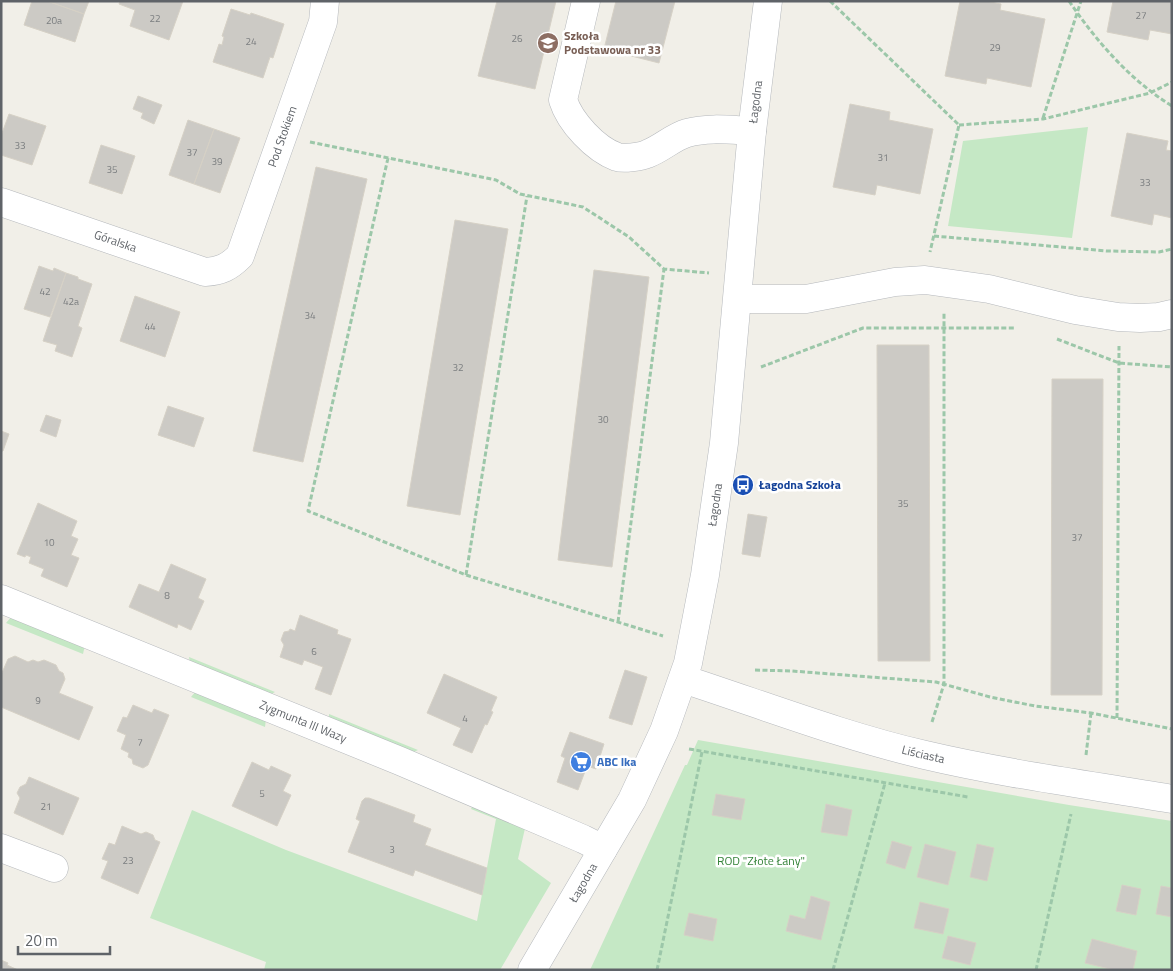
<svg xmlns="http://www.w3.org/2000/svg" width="1173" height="971" font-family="'Titillium Web',sans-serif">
  <rect width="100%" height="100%" fill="#f1efe8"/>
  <path fill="#c5e8c5" d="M 1088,127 L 1072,238 L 948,226 L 963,141 Z
    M 12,616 L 85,645 L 83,654 L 6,623 Z
    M 189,657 L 275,692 L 268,696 L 190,664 Z
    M 197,690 L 266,719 L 265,727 L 191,697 Z
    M 329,714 L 418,750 L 410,754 L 329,720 Z
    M 698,740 L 1069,805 L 1172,821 L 1172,970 L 590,970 L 685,765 L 687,765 Z
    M 474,803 L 526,824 L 518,859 L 551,883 L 500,970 L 264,970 L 266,962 L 150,918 L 192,810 L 286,850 L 477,921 L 496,819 L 471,809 Z"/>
  <path fill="#cccac5" stroke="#d6d1c6" d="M 32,1 L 47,1 L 84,14 L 75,42 L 24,25 Z
    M 47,1 L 89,1 L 84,14 Z
    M 120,1 L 183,1 L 169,40 L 130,26 L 135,10 L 119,4 Z
    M 497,1 L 556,1 L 535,89 L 478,76 Z
    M 616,1 L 675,1 L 659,63 L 604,49 Z
    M 960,1 L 985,1 L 1001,4 L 1000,10 L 1045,19 L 1031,87 L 987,78 L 986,84 L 945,76 Z
    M 1113,1 L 1172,1 L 1172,34 L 1150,30 L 1148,40 L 1107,32 Z
    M 231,9 L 250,15 L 251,13 L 284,24 L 273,58 L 270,57 L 263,78 L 213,62 L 219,44 L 222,45 L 224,37 L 222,36 Z
    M 138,96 L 162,105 L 154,124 L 141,118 L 143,113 L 133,109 Z
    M 850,104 L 890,112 L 889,120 L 933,129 L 920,194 L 877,185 L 875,195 L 833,187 Z
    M 9,114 L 46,126 L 32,165 L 1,155 L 1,136 Z
    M 188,120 L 214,129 L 194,184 L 169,175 Z
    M 214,129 L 240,138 L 220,193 L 194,184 Z
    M 1127,133 L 1168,141 L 1166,150 L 1172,151 L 1172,218 L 1154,214 L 1152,225 L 1111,216 Z
    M 101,145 L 135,156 L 122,194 L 89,183 Z
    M 316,167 L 367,179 L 303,462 L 253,451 Z
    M 455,220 L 508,229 L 460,515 L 407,506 Z
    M 39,266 L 53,271 L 54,268 L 66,273 L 50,317 L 24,309 Z
    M 594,270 L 649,277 L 612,567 L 558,560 Z
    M 66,273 L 78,277 L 78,279 L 92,284 L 78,326 L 82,328 L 72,357 L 55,351 L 57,345 L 43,341 Z
    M 135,296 L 180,312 L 165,357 L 120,341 Z
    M 877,345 L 929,345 L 930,661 L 878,661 Z
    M 1052,379 L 1103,379 L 1102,695 L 1051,695 Z
    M 168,406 L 204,418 L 194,447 L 158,435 Z
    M 46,415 L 61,420 L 56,437 L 40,431 Z
    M 1,431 L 9,434 L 3,451 L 1,451 Z
    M 38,503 L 77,521 L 71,536 L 78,539 L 71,555 L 79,558 L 67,587 L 41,576 L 44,569 L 29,563 L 31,557 L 26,555 L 25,557 L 17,554 Z
    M 748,514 L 767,517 L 760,557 L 742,554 Z
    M 171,564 L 206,579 L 198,598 L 204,601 L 191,630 L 178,624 L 177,628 L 129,607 L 139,584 L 159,592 Z
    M 300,615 L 338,630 L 337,634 L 351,639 L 331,695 L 315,689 L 323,667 L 304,660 L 302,665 L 280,657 L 284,645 L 281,640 L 284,632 L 289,631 L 290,629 L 295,631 Z
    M 15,656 L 28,662 L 33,660 L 38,662 L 44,660 L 56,665 L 59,671 L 63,673 L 65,679 L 59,693 L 93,707 L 79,740 L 1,707 L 1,675 L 8,659 Z
    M 625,670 L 647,677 L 632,725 L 609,718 Z
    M 444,674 L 497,697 L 491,711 L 493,712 L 487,725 L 485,724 L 472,753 L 453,745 L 461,728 L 427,713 Z
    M 133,705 L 152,713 L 154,709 L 169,715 L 148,765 L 143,768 L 133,764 L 132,759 L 128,757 L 129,753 L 121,749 L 126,735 L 117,731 L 123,717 L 127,718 Z
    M 570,732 L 604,744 L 596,769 L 587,766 L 578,790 L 557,782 L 565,758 L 561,756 Z
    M 252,762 L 269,770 L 271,766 L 291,775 L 283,791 L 291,795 L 277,826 L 232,806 Z
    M 29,777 L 79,798 L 63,835 L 14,813 L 20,798 L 17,793 L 20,787 L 26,784 Z
    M 716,794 L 745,799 L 741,820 L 712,815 Z
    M 365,798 L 369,798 L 415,815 L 413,822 L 431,829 L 425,845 L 487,868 L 482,895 L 415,870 L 413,876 L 348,852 L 360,821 L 356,819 L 362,801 Z
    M 826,804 L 852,810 L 847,836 L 821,832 Z
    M 122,826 L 141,834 L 146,832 L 153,835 L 155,840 L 160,842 L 138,894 L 101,878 L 108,861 L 102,859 L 109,843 L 115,845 Z
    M 892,841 L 912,847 L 905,869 L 886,863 Z
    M 925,844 L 956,852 L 948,885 L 917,877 Z
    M 977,844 L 994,848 L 987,881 L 970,877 Z
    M 1122,885 L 1141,889 L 1136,915 L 1116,911 Z
    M 1161,886 L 1172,888 L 1172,917 L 1156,914 Z
    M 811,896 L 830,902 L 821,940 L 786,931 L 790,915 L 805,919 Z
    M 920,902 L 949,909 L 943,934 L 914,928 Z
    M 689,913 L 717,919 L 713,941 L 684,935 Z
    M 948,936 L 976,943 L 970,965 L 942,958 Z
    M 1092,939 L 1137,951 L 1133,970 L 1114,970 L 1085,963 Z
    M 1,960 L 8,963 L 7,965 L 18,970 L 1,970 Z"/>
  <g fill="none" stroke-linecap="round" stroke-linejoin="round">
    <g stroke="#b5b8bc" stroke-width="29">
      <g id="minor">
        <path d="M 586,1 L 563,100 C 570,122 595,149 617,157 C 623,159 640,157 647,154 C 661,149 673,137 687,133 C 708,127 731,130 752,131"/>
        <path id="s1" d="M 1,202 L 205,272 C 221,271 229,267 240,256 L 323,22 L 325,1"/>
        <path d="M 738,299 L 806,299 L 895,282 L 925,280 L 989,289 L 1075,310 L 1118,317 L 1140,318 L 1159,317 L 1172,314"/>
        <path id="s2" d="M 1,599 L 400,761 L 583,839 L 603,849"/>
        <path id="s3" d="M 683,679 C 763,705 843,736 925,755 C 1006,774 1090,785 1172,799"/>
        <path d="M 1,848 L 54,868"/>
        <path id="s4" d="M 532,970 L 632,800 L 664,731 L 688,663 L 705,575 L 724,443 L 752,131 L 768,1"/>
      </g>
    </g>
    <path stroke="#9cc7a9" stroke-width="3" stroke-dasharray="5 2.5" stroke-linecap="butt" d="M 830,1 L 959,125 L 930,252
      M 1069,1 C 1097,42 1130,80 1172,106
      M 1043,118 L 1081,1
      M 959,125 L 1043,119 L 1150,93 L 1172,82
      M 310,142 L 496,180 L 520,194 L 583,207 L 629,237 L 664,269 L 709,273
      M 388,158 L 308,511 L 466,575 L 663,636
      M 934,236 L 1107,251 L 1159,252 L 1172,249
      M 1057,339 L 1119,363 L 1172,367
      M 761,367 L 863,328 L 1016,328
      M 466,575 L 527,196
      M 618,622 L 664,269
      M 755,670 L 792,671 L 936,682 L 990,697 L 1035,706 L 1091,713 L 1172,729
      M 1117,718 L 1119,346
      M 932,722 L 944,684 L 944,312
      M 689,749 L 968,797
      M 1086,755 L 1091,713
      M 657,970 L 702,752
      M 833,970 L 885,783
      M 1036,970 L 1071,814"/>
    <use href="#minor" stroke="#fff" stroke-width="28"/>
  </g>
  <defs>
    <g id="school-disc" transform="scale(1.125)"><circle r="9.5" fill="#8d6e63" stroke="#fff"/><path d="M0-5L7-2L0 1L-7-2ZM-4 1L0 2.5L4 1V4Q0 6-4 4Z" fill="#fff"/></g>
    <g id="bus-disc" transform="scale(1.125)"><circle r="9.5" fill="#1a4fb4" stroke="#fff"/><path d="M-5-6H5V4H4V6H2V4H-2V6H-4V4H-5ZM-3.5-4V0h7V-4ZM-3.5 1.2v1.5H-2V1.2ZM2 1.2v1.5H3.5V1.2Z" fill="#fff"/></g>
    <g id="supermarket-disc" transform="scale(1.125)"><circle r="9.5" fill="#3f7fe0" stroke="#fff"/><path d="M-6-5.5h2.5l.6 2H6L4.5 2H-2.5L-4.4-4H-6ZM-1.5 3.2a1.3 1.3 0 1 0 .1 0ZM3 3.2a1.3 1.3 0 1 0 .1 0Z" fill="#fff"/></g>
  </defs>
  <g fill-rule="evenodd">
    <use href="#school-disc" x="548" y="43"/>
    <use href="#bus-disc" x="743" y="485"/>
    <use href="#supermarket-disc" x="581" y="762"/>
  </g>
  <g text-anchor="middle" stroke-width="5" stroke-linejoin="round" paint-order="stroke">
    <g font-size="10" fill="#7a7d7f">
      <text x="1141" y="19">27</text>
      <text x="155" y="22">22</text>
      <text x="54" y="24">20a</text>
      <text x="517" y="42">26</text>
      <text x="251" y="45">24</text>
      <text x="995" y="51">29</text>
      <text x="20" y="149">33</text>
      <text x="192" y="156">37</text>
      <text x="883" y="161">31</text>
      <text x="217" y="165">39</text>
      <text x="112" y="173">35</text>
      <text x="1145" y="186">33</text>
      <text x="45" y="295">42</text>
      <text x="71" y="305">42a</text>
      <text x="310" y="319">34</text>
      <text x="150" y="330">44</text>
      <text x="458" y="371">32</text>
      <text x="603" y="423">30</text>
      <text x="903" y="507">35</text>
      <text x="1077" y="541">37</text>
      <text x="49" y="546">10</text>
      <text x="167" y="599">8</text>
      <text x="314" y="655">6</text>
      <text x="38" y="704">9</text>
      <text x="465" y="722">4</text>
      <text x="140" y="746">7</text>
      <text x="262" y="797">5</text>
      <text x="46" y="810">21</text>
      <text x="392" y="853">3</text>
      <text x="128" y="864">23</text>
    </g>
    <g font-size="12" font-weight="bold" fill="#785e54" stroke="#fff" text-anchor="start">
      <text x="564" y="40">Szkoła<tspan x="564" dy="14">Podstawowa nr 33</tspan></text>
    </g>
    <g font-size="12" fill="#5f6368" stroke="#fff">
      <text dy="4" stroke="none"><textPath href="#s4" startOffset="911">Łagodna</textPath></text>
      <text dy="4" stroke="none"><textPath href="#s1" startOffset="382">Pod Stokiem</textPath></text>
      <text dy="4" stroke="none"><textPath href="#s1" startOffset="121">Góralska</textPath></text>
      <text dy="4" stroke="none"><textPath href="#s4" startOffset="506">Łagodna</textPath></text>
      <text dy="4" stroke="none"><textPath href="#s2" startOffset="326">Zygmunta III Wazy</textPath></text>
      <text dy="4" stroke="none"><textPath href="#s3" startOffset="252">Liściasta</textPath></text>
      <text dy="4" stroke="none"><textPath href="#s4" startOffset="101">Łagodna</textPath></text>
    </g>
    <g font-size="12" font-weight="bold" fill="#164399" stroke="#fff" text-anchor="start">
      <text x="759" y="489">Łagodna Szkoła</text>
    </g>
    <g font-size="12" font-weight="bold" fill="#366cbe" stroke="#fff" text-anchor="start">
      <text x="597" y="766">ABC Ika</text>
    </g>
    <g font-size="12" fill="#348238" stroke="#fff">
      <text x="761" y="865">ROD "Złote Łany"</text>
    </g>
  </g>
  <rect width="1173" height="971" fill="none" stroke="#5f6368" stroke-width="5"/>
  <path d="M18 946v8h92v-8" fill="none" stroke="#5f6368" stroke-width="2.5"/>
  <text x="25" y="946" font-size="15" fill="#5f6368" stroke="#ffffff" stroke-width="4" paint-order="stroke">20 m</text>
</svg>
